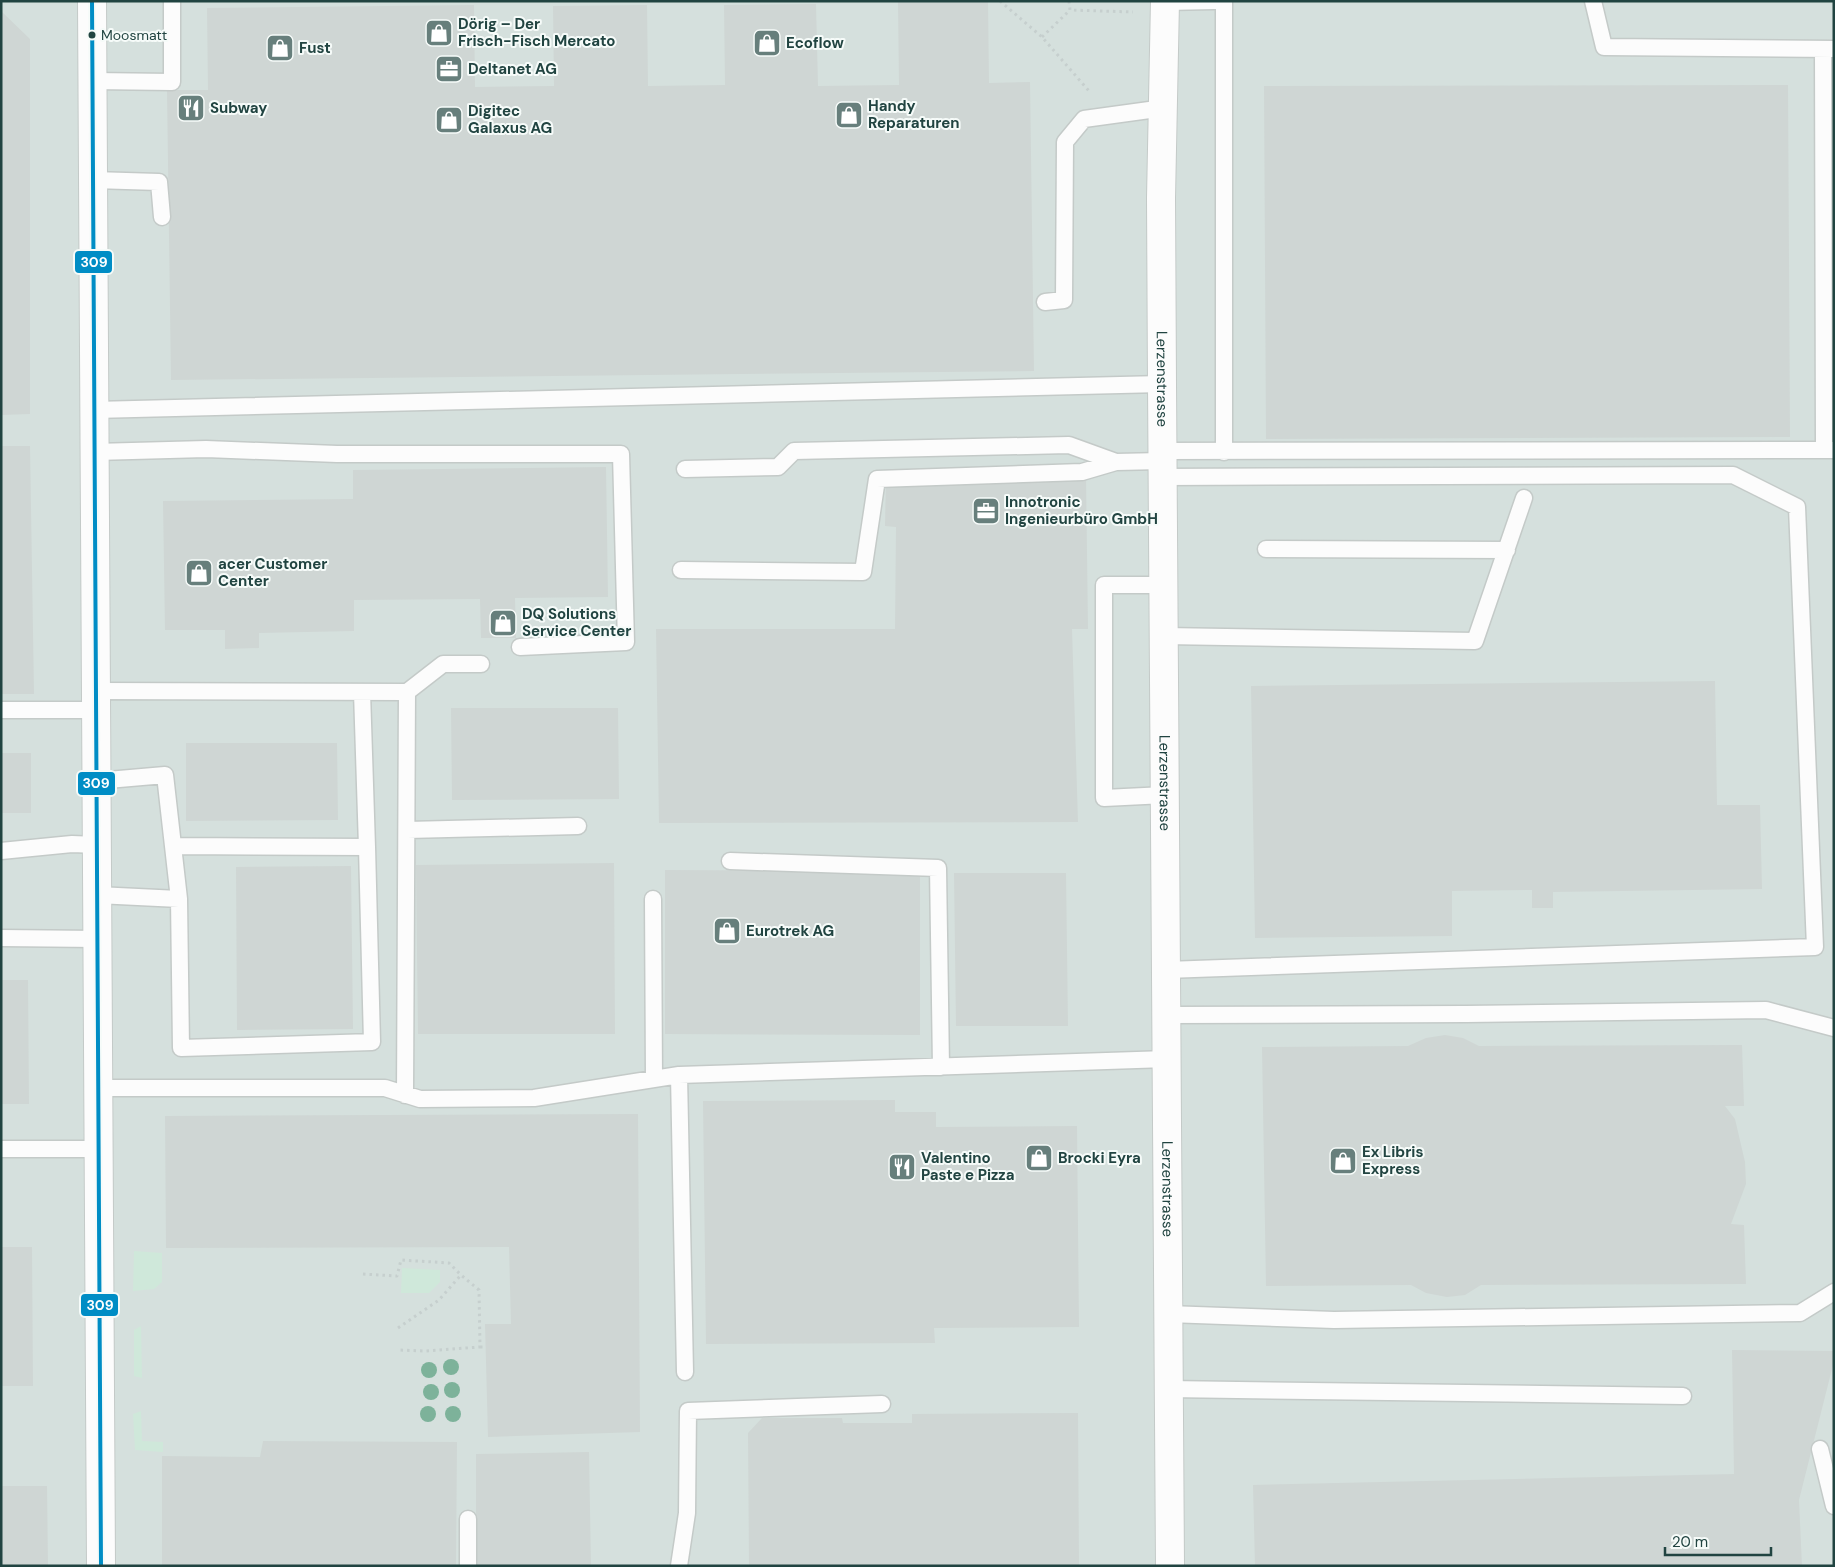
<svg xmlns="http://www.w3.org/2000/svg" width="1835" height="1567" font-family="'DM Sans',sans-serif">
  <rect width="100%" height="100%" fill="#e8edeb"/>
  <path fill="#d5e0dd" d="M 1,1 L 1834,1 L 1834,1566 L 1,1566 Z"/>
  <path fill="#cfe8da" d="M 134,1251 L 162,1253 L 162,1282 L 154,1289 L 133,1291 Z
    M 402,1268 L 440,1270 L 440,1282 L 429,1293 L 401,1293 Z
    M 141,1326 L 142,1378 L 134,1376 L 134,1330 Z
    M 141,1411 L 142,1441 L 163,1442 L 163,1452 L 135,1450 L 133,1414 Z"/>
  <path fill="#cfd6d4" d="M 988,1 L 989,83 L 1030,82 L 1034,371 L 171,380 L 167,90 L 208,90 L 207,8 L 474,5 L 475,87 L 554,86 L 553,6 L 647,5 L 648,86 L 725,85 L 724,5 L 816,4 L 818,86 L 899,85 L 898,2 Z
    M 1,11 L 30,39 L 30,414 L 1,415 Z
    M 1788,85 L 1790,437 L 1266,439 L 1264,86 Z
    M 1,446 L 30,446 L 34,694 L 1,694 Z
    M 606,467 L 608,597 L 515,598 L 516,638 L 481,638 L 480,599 L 354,600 L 354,631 L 259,633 L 259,648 L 225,649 L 225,630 L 165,630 L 163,501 L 353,499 L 353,470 Z
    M 1086,476 L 1088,629 L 1072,629 L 1078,822 L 659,823 L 656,629 L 895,629 L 896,527 L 885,526 L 886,479 Z
    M 1715,681 L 1717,805 L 1760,805 L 1762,889 L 1553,892 L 1553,908 L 1532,908 L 1532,890 L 1452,891 L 1452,936 L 1255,938 L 1251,686 Z
    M 451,708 L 618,708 L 619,799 L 452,800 Z
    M 186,743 L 337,743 L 338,820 L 186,821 Z
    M 1,753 L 31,753 L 31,813 L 1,813 Z
    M 614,863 L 615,1034 L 418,1034 L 416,865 Z
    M 351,866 L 353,1029 L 237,1030 L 236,867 Z
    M 665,870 L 920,871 L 920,1035 L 665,1034 Z
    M 954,873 L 1066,873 L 1068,1026 L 956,1026 Z
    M 1,980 L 28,980 L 29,1104 L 1,1104 Z
    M 1445,1035 L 1463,1038 L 1479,1046 L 1742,1045 L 1744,1106 L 1725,1106 L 1735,1119 L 1745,1162 L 1746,1184 L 1731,1224 L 1744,1225 L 1746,1284 L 1481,1285 L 1465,1295 L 1447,1297 L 1426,1293 L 1411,1285 L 1266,1286 L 1262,1047 L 1408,1046 L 1426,1038 Z
    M 895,1100 L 895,1112 L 936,1112 L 936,1127 L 1077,1126 L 1079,1327 L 934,1328 L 935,1343 L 706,1344 L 703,1101 Z
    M 638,1114 L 640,1432 L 488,1437 L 485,1324 L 511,1324 L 509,1247 L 166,1248 L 165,1116 Z
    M 1,1247 L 32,1247 L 33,1386 L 1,1386 Z
    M 1732,1350 L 1834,1351 L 1834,1361 L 1799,1500 L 1802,1566 L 1255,1566 L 1253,1485 L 1734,1474 Z
    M 1078,1413 L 1079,1566 L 749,1566 L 748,1433 L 762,1418 L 842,1418 L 843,1423 L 912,1423 L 912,1414 Z
    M 263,1441 L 457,1442 L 456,1566 L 162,1566 L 162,1456 L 260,1457 Z
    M 589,1452 L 591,1566 L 476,1566 L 476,1454 Z
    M 1,1486 L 47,1486 L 48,1566 L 1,1566 Z"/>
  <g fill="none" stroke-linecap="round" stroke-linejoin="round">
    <g stroke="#c4cac8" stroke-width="19">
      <path id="service" d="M 1593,1 L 1604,47 L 1834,49
        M 1165,2 L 1214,1
        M 1823,49 L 1824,450
        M 93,81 L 172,82 L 172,1
        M 93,180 L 159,182 L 162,217
        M 1045,302 L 1064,300 L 1065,142 L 1084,119 L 1164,108
        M 94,410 L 1162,384
        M 1162,451 L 1834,450
        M 95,452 L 206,449 L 337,454 L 621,454 L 626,642 L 520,647
        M 1224,452 L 1224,1
        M 685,469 L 778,467 L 794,451 L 1069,445 L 1116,462
        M 1162,477 L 1733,475 L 1797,507 L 1815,947 L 1166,970
        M 1266,549 L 1507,550
        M 681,570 L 863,572 L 877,479 L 1082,472 L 1116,462 L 1162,461
        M 1164,585 L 1104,585 L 1104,798 L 1165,795
        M 1164,636 L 1475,641 L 1524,498
        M 96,691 L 407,692 L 405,1095
        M 362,692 L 367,847
        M 407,692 L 443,664 L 481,664
        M 1,710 L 96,710
        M 96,781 L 165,775 L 179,899
        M 407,830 L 578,826
        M 1,851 L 72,844 L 97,845
        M 730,861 L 938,868 L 941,1067
        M 97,895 L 179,899 L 181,1048 L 372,1042 L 367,847 L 174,846
        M 653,899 L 654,1079
        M 1,938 L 97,939
        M 1166,1015 L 1466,1014 L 1766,1010 L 1834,1028
        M 98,1088 L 385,1088 L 420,1099 L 534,1098 L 679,1075
        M 1,1149 L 98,1149
        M 1168,1314 L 1334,1320 L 1800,1313 L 1834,1292
        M 685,1372 L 679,1075 L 1167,1059
        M 1168,1389 L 1683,1396
        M 1820,1449 L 1834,1506
        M 468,1519 L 468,1566
        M 679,1566 L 687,1513 L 688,1411 L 882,1404"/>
    </g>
    <g stroke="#c4cac8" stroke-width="30">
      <g id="minor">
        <path d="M 92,1 L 101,1566"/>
        <path id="s1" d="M 1165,1 L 1161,198 L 1162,384 L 1170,1566"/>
      </g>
    </g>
    <path stroke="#c6cfce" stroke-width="3" stroke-dasharray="2.5 4" stroke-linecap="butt" d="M 1000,1 L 1042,37 L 1089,91
      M 1069,1 L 1070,10 L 1133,12
      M 1042,37 L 1070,10
      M 363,1274 L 397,1276 L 401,1260 L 449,1263 L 461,1275
      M 398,1328 L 439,1300 L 461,1275 L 479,1290 L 480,1347 L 425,1351 L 399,1350
      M 480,1347 L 485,1347"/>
    <use href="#service" stroke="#fcfcfc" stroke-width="16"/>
    <use href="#minor" stroke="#fcfcfc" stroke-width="28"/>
    <g stroke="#f6fbf9" stroke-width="8">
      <path id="bus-1" d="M 92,1 L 101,1566"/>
    </g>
    <use href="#bus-1" stroke="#008dc5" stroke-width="4"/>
  </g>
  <g fill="#7db29a">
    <circle cx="451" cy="1367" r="8"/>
    <circle cx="429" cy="1370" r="8"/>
    <circle cx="452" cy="1390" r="8"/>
    <circle cx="431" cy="1392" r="8"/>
    <circle cx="428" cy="1414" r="8"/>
    <circle cx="453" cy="1414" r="8"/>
  </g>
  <defs>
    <g id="shop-square" transform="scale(1.4375)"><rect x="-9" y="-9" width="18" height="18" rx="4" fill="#677f7c" stroke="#f6fbf9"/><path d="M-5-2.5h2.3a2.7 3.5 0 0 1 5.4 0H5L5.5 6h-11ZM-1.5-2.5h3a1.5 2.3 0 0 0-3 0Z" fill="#fff"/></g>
    <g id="office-square" transform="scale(1.4375)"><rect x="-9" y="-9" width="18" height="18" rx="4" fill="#677f7c" stroke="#f6fbf9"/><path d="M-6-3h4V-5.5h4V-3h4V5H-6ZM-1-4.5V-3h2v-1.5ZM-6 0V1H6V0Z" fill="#fff"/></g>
    <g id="restaurant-square" transform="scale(1.4375)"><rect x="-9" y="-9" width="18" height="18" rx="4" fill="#677f7c" stroke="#f6fbf9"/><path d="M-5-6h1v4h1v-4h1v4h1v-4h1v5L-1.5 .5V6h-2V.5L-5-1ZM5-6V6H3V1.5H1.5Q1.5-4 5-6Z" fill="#fff"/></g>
  </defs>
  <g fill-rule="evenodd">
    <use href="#shop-square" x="439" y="33"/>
    <use href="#shop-square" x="767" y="43"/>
    <use href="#shop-square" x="280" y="48"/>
    <use href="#office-square" x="449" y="69"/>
    <use href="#restaurant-square" x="191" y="108"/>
    <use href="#shop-square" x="849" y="115"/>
    <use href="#shop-square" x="449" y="120"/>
    <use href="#office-square" x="986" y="511"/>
    <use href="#shop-square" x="199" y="573"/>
    <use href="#shop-square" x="503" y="623"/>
    <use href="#shop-square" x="727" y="931"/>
    <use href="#shop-square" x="1039" y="1158"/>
    <use href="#shop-square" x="1343" y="1161"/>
    <use href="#restaurant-square" x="902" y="1167"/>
  </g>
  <circle fill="#214441" stroke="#f6fbf9" stroke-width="2" cx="92" cy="35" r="4.5"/>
  <g text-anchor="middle" stroke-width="4" stroke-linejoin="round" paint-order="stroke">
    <g font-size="14" fill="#214441" stroke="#f6fbf9" text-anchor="start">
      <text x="101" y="40">Moosmatt</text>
    </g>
    <g font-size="15" font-weight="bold" fill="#214441" stroke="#f6fbf9" text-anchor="start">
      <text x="458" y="29">Dörig – Der<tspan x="458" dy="17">Frisch-Fisch Mercato</tspan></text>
      <text x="786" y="48">Ecoflow</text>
      <text x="299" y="53">Fust</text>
      <text x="468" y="74">Deltanet AG</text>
      <text x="868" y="111">Handy<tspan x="868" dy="17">Reparaturen</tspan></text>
      <text x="210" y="113">Subway</text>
      <text x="468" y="116">Digitec<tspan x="468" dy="17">Galaxus AG</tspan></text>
      <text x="1005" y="507">Innotronic<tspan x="1005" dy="17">Ingenieurbüro GmbH</tspan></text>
      <text x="218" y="569">acer Customer<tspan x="218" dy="17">Center</tspan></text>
      <text x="522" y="619">DQ Solutions<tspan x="522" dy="17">Service Center</tspan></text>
      <text x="746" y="936">Eurotrek AG</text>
      <text x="1362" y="1157">Ex Libris<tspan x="1362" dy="17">Express</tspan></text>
      <text x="921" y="1163">Valentino<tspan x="921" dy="17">Paste e Pizza</tspan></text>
      <text x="1058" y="1163">Brocki Eyra</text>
    </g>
    <g font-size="15" fill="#214441" stroke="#f6fbf9">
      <text dy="5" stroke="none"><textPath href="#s1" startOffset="378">Lerzenstrasse</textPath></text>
      <text dy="5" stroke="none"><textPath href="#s1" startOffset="782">Lerzenstrasse</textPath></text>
      <text dy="5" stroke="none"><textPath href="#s1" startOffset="1188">Lerzenstrasse</textPath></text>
    </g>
  </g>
  <g stroke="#f6fbf9" stroke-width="2">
    <rect x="74" y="250" width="39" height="24" rx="5" fill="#008dc5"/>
    <rect x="77" y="771" width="39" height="25" rx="5" fill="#008dc5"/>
    <rect x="80" y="1293" width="39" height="24" rx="5" fill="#008dc5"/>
  </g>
  <g font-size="14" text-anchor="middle" font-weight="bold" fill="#fff">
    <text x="94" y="267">309</text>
    <text x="96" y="788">309</text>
    <text x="100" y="1310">309</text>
  </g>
  <rect width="1835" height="1567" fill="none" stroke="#214441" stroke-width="5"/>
  <path d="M1665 1547v8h106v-8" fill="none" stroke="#214441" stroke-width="2.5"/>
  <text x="1672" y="1547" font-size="15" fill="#214441" stroke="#f6fbf9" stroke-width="4" paint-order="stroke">20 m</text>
</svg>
